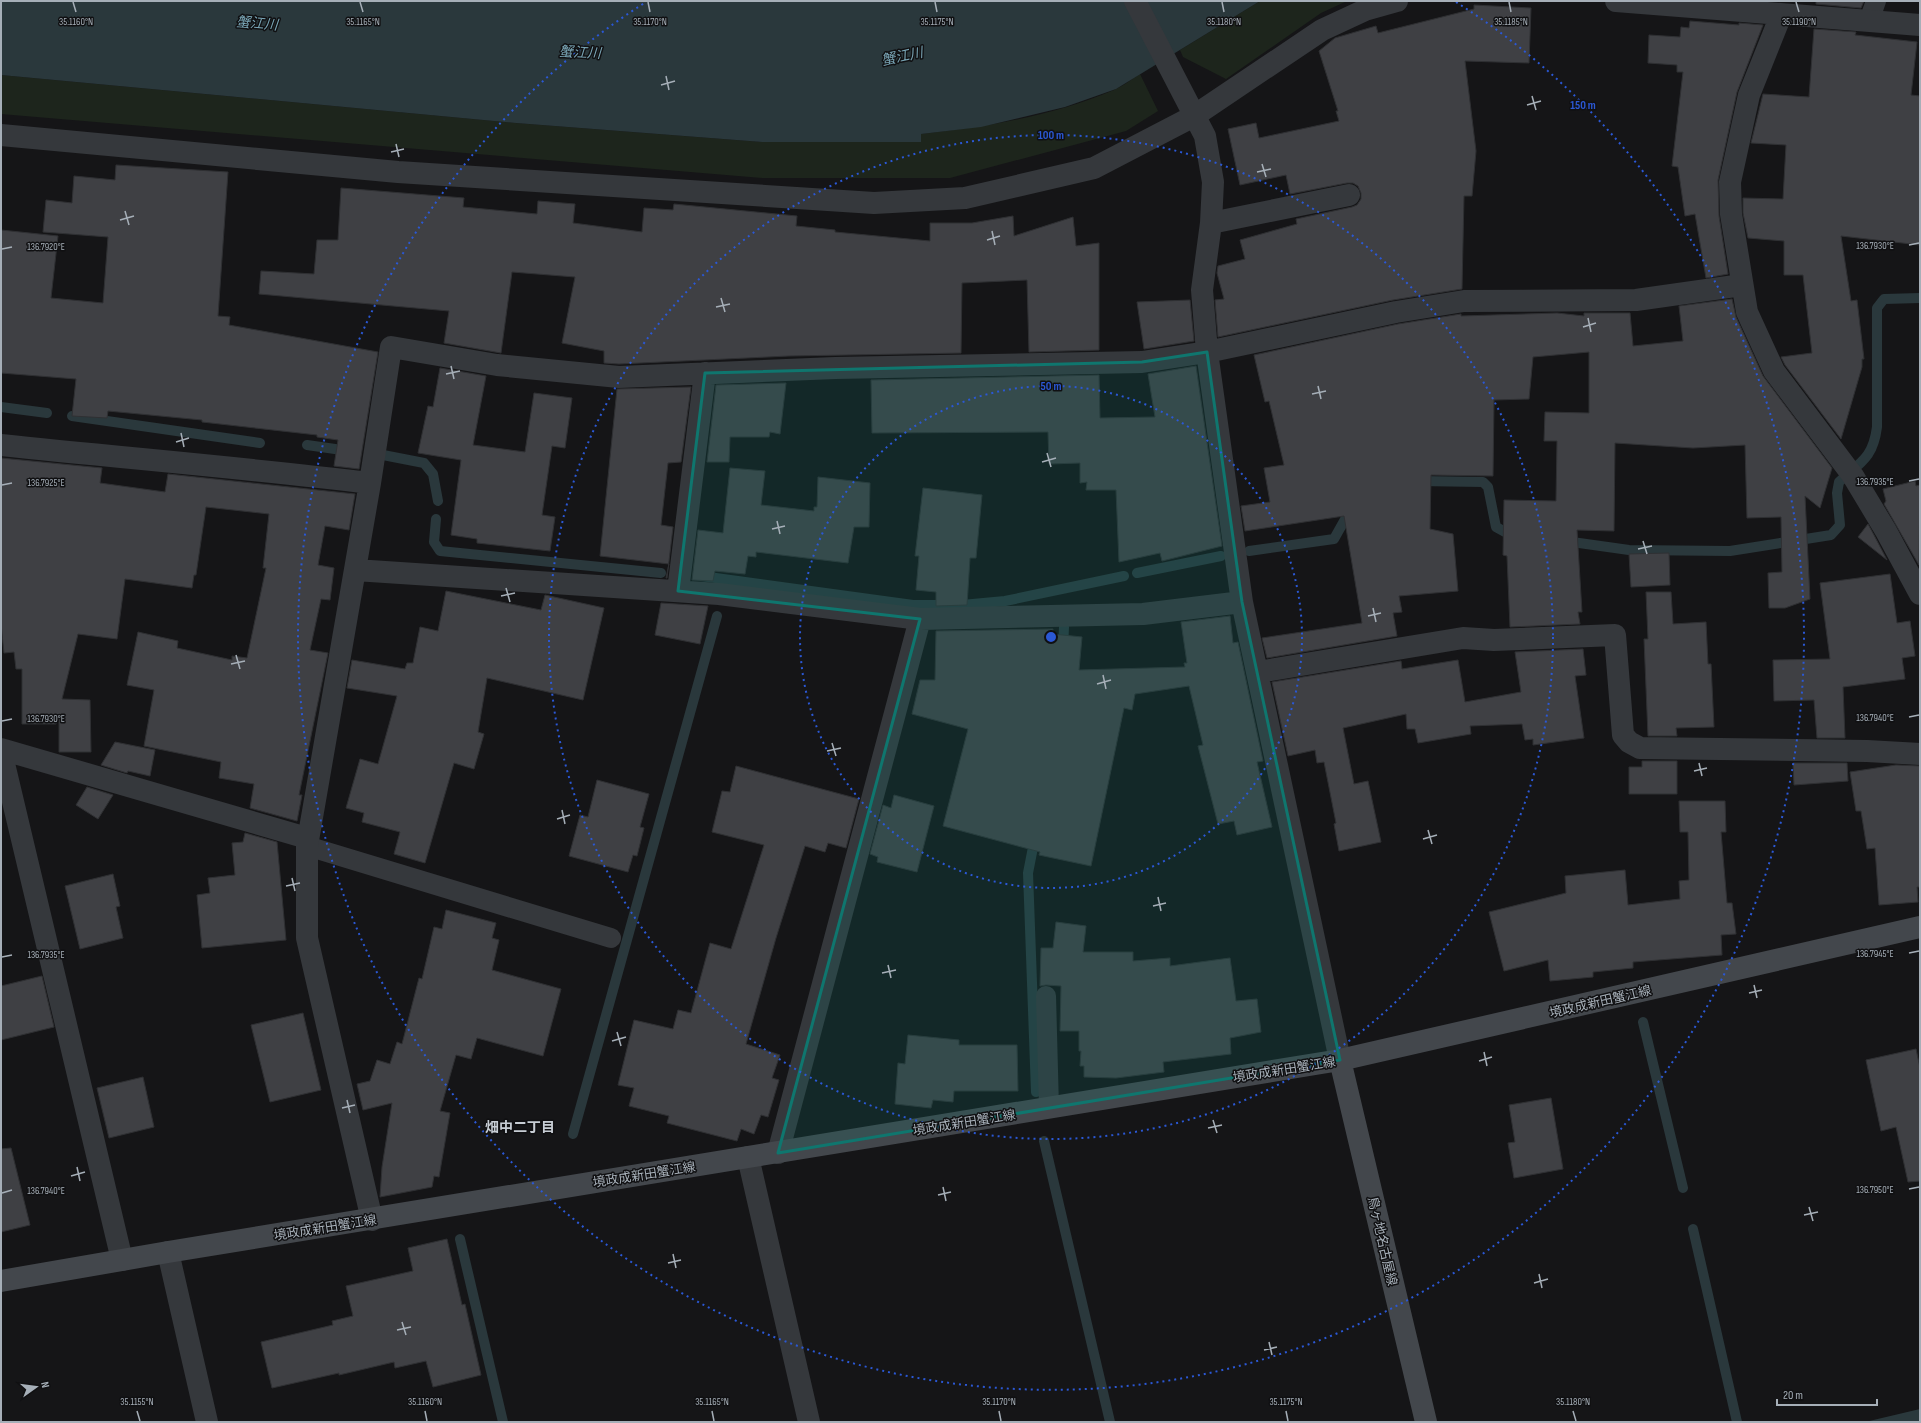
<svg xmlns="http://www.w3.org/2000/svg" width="1921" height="1423" font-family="'Sofia Sans Condensed','Noto Sans JP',sans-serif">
  <rect width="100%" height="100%" fill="#151517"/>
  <path fill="#1d251c" d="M 1260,1 L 1347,1 L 1321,13 L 1226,79 L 1183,57 L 1180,50 Z
    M 1140,74 L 1158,111 L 1126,131 L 950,178 L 762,178 L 1,114 L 1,75 L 516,123 L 762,142 L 921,142 L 921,134 C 986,127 1053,116 1114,90 C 1123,86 1132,79 1140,74 Z"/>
  <path fill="#2a383c" d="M 1,1 L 1260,1 L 1116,89 L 1065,107 L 981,127 L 921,134 L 921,142 L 762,142 L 516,123 L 1,75 Z
    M 1920,1409 L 1920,1422 L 1865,1422 Z"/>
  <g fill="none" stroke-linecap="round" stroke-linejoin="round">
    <path stroke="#2a383c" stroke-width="10" d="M 1,407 L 47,413
      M 72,416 L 260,443
      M 307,445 L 349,451
      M 383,455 L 424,463 L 433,474 L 438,501
      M 1417,481 L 1483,482 L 1488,487 L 1496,527 L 1507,533 L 1515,534
      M 436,519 L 434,542 L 440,551 L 661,573
      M 1565,541 L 1629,550 L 1730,551 L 1831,535 L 1840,525 L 1837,493 L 1839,482 C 1861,462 1873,458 1877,427 L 1877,308 L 1884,299 L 1920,298
      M 1249,551 L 1334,539 L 1348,514 L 1348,508
      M 1137,573 L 1221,556
      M 701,576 L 913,605 L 962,605 L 1005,601 L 1124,576
      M 1063,649 L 1064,627
      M 1035,837 L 1028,873 L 1036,1092
      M 1643,1022 L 1683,1188
      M 573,1134 L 717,616
      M 1044,1141 L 1110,1422
      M 1693,1229 L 1737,1422
      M 460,1239 L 503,1422"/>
  </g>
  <path fill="#3f4044" stroke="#2f3033" d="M 1816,1 L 1864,1 L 1861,8 L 1816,4 Z
    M 1474,5 L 1531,8 L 1529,63 L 1465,61 L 1476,151 L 1472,196 L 1464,196 L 1462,289 L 1393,300 L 1218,337 L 1215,300 L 1224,299 L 1217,273 L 1218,266 L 1245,259 L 1240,240 L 1297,224 L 1296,219 L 1352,207 L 1357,205 L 1361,199 L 1361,193 L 1358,186 L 1353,183 L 1347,183 L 1290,194 L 1286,175 L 1240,185 L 1228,129 L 1256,123 L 1259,138 L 1339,121 L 1336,111 L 1338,111 L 1319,51 L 1335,38 L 1376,26 L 1378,33 L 1474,9 Z
    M 1690,21 L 1739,25 L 1739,23 L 1763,25 L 1737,92 L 1718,180 L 1719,216 L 1728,274 L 1706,278 L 1695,214 L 1685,216 L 1678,167 L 1672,166 L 1683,72 L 1677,72 L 1677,65 L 1648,63 L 1649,35 L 1680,37 L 1681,27 L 1689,28 Z
    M 1814,29 L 1856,32 L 1855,35 L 1917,42 L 1911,95 L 1920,96 L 1920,245 L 1841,236 L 1851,301 L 1857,300 L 1864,359 L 1862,359 L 1862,367 L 1841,439 L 1785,365 L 1781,357 L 1812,353 L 1803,275 L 1784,275 L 1784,241 L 1748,238 L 1743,213 L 1743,198 L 1783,199 L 1786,145 L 1751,143 L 1763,94 L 1809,97 Z
    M 116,165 L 228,172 L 218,316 L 230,317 L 229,325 L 378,352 L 359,469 L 334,466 L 338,440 L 317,437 L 317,435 L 202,422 L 202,420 L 108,411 L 107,418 L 72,416 L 76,379 L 1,373 L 1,230 L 58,236 L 51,298 L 103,303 L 108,237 L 43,232 L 46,200 L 72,203 L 74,176 L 115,180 Z
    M 341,188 L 464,198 L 463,207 L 537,214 L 538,201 L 575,204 L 573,223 L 642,232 L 644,208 L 673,210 L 674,204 L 797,216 L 796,226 L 835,230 L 835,232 L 930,241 L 930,223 L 972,223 L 1013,216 L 1014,236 L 1073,217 L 1076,246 L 1099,243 L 1099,350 L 1029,352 L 1027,280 L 962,283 L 961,353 L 789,356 L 619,364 L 604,363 L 604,351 L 562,343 L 575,277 L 512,272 L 501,353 L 444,343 L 449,311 L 259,294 L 261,271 L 314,274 L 317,240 L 338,240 Z
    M 1732,299 L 1736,317 L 1763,376 L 1832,468 L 1820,508 L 1805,496 L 1810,599 L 1785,608 L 1769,608 L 1768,573 L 1782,572 L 1781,517 L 1747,518 L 1745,445 L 1693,448 L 1615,443 L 1614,531 L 1577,530 L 1582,612 L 1578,612 L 1580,624 L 1510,627 L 1507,556 L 1503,555 L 1504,500 L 1556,501 L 1557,441 L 1544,441 L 1545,412 L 1589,413 L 1589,352 L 1533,357 L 1529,399 L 1494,400 L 1493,476 L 1431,475 L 1430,529 L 1453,534 L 1458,591 L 1399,596 L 1402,612 L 1393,613 L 1397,636 L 1267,658 L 1262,638 L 1362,623 L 1344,516 L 1245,531 L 1241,506 L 1270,502 L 1264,468 L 1284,465 L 1269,401 L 1265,402 L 1254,355 L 1398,324 L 1461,314 L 1461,316 L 1557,313 L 1584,316 L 1584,313 L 1630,313 L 1633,346 L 1683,341 L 1679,306 Z
    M 1190,300 L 1194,341 L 1144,349 L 1137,302 Z
    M 1196,366 L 1222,546 L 1162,561 L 1160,553 L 1119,562 L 1116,490 L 1086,490 L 1087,482 L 1080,483 L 1080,463 L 1049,464 L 1048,432 L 872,433 L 871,380 L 1099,375 L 1100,418 L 1155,417 L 1148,374 Z
    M 440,368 L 486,376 L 473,445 L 525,452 L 534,393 L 572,398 L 565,448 L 552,446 L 542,515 L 555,517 L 550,551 L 477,543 L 477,539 L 451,535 L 461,460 L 418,453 L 428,406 L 433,407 Z
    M 786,383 L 780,434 L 770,432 L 769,437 L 730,437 L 729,462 L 707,462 L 716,385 Z
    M 691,387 L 681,462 L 668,463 L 661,525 L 673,527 L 667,578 L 666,578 L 669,564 L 600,556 L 617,389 Z
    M 1,458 L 102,468 L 100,483 L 165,492 L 168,474 L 355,494 L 349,530 L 325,526 L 318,565 L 334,568 L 330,600 L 321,599 L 310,650 L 328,653 L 299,795 L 302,795 L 297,821 L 250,808 L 254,784 L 219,778 L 221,762 L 144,746 L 154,690 L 127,685 L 138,632 L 178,641 L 177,648 L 232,660 L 232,656 L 247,658 L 266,568 L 263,568 L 269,514 L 206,507 L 196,575 L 194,575 L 192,588 L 125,579 L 117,639 L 78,634 L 62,699 L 90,700 L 91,752 L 59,752 L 59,714 L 56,724 L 22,724 L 22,669 L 16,669 L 14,652 L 4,653 L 1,624 Z
    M 730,468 L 765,471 L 761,505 L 814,511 L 814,507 L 817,507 L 818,477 L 870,483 L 869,527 L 854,527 L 848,563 L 756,552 L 756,557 L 748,556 L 745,574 L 715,571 L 713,581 L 692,580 L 698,530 L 723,533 Z
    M 1915,481 L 1916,486 L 1920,485 L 1919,565 L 1884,504 L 1886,501 L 1883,489 Z
    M 923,488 L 982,495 L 976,558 L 970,558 L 967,605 L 936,606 L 936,592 L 916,590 L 919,556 L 915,556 Z
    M 1868,524 L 1875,537 L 1887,560 L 1858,537 Z
    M 1669,553 L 1670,585 L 1631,587 L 1629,554 Z
    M 1890,574 L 1897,623 L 1910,621 L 1915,656 L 1902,658 L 1905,679 L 1843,687 L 1845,738 L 1817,738 L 1814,700 L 1774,701 L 1773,660 L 1830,659 L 1820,583 Z
    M 446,591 L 541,610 L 545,595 L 604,608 L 583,700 L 487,678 L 478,732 L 484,734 L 474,769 L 454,763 L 425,863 L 394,854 L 400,832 L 362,822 L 364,813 L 346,808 L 360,759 L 378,764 L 397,696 L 347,688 L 352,660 L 405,669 L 407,663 L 413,663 L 420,627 L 438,631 Z
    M 1646,592 L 1671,592 L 1673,624 L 1706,622 L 1708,664 L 1711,664 L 1714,727 L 1676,728 L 1677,736 L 1648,736 L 1644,639 L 1648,639 Z
    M 661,603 L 708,606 L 700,644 L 655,635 Z
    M 1230,616 L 1233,643 L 1238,642 L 1263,761 L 1257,762 L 1272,827 L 1237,835 L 1234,821 L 1218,824 L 1198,746 L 1203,745 L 1189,686 L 1135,694 L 1132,710 L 1124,708 L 1091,866 L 1039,855 L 1040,852 L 943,826 L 968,729 L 912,714 L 920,680 L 935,680 L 936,631 L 1053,629 L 1053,634 L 1082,637 L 1079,670 L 1185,667 L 1184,663 L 1187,663 L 1181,622 Z
    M 1583,649 L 1586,675 L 1575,676 L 1584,738 L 1533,745 L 1533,739 L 1525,740 L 1522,724 L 1470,726 L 1471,734 L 1418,743 L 1415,729 L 1407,729 L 1406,714 L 1343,728 L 1354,784 L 1368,781 L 1381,842 L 1339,851 L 1334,824 L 1336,823 L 1324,762 L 1317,763 L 1315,750 L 1288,756 L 1272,682 L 1401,661 L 1402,669 L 1458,660 L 1465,702 L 1521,692 L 1515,652 Z
    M 115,742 L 155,750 L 150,776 L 128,771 L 127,773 L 101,765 Z
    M 1642,761 L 1677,761 L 1677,794 L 1629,794 L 1629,767 L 1642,767 Z
    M 1793,763 L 1847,763 L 1848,781 L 1794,785 Z
    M 1896,765 L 1920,766 L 1920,887 L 1917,887 L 1918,902 L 1879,905 L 1875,848 L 1867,849 L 1861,811 L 1856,811 L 1850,772 Z
    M 736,766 L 859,799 L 846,848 L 828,843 L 825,852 L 805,846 L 776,938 L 746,1044 L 780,1055 L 772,1078 L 779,1080 L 768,1117 L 761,1115 L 754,1134 L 741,1129 L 737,1141 L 667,1123 L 669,1116 L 629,1106 L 634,1088 L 618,1085 L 634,1020 L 673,1029 L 678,1010 L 691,1013 L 710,943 L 731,949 L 764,845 L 712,832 L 722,791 L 730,792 Z
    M 597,780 L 649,794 L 640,827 L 644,828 L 637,856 L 633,855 L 628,872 L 569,856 L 580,815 L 588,817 Z
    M 87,787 L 113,795 L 98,819 L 76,805 Z
    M 894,795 L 934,806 L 917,872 L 877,862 L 878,857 L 870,854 L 883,805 L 891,808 Z
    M 1679,801 L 1725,801 L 1726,832 L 1721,832 L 1727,903 L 1732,903 L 1736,934 L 1721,935 L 1722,955 L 1633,962 L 1633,968 L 1593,972 L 1593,977 L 1550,981 L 1548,960 L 1504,971 L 1489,912 L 1566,893 L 1565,876 L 1625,870 L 1628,905 L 1680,899 L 1679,881 L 1689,880 L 1688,832 L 1680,832 Z
    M 245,833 L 277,842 L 286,940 L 202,948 L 197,895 L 210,893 L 208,878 L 235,875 L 232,843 L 243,842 Z
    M 113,874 L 120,906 L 116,907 L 123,938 L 80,949 L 65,886 Z
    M 446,910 L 496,923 L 492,938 L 499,940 L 492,970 L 561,989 L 543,1056 L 477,1038 L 471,1059 L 456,1055 L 440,1111 L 450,1113 L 439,1177 L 434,1176 L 432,1187 L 380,1197 L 382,1167 L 392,1103 L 363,1110 L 357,1084 L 370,1081 L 377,1060 L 390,1064 L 397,1042 L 402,1044 L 419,978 L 422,979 L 434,927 L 442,929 Z
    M 1056,922 L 1086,926 L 1083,952 L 1133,952 L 1133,961 L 1170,958 L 1170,966 L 1230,958 L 1236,1001 L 1257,999 L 1261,1032 L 1230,1038 L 1231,1054 L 1163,1062 L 1164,1072 L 1116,1078 L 1084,1077 L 1084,1066 L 1080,1066 L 1081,1051 L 1079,1051 L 1079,1031 L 1060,1031 L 1061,986 L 1046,985 L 1040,986 L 1041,948 L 1053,948 Z
    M 42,976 L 54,1027 L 1,1040 L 1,986 Z
    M 303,1013 L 321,1090 L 270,1102 L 251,1025 Z
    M 908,1035 L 959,1040 L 959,1045 L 1017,1045 L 1018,1091 L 954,1091 L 953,1102 L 933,1100 L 931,1108 L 895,1104 L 898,1063 L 905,1064 Z
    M 1916,1049 L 1920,1068 L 1920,1181 L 1908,1182 L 1896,1127 L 1881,1131 L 1866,1060 Z
    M 143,1077 L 154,1127 L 109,1138 L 97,1088 Z
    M 1551,1098 L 1563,1169 L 1514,1178 L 1508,1143 L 1515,1142 L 1509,1105 Z
    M 11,1148 L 30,1225 L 1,1232 L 1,1149 Z
    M 447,1239 L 462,1305 L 465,1304 L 481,1375 L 433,1387 L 426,1361 L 395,1368 L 394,1362 L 339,1375 L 339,1373 L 272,1388 L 261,1342 L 333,1325 L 332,1321 L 353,1316 L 346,1286 L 413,1271 L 408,1248 Z"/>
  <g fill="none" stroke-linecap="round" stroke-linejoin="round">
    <path stroke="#35383c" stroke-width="20" d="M 1869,21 L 1876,1
      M 307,846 L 611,938
      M 1046,996 L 1049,1108"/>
    <path stroke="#35383c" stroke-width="22" d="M 1135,1 L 1205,136 L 1213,182 L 1211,223 L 1202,290 L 1207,352 L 1242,602 L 1340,1060
      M 1616,1 L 1920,25
      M 1781,15 L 1749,95 L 1730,182 L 1731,214 L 1747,312 L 1774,371 L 1853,476 L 1886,531 L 1920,594
      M 1,135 L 398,172 L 874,203 L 965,198 L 1094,168 L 1194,116 L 1322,30 L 1365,10 L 1397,1
      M 1211,223 L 1349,195
      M 1,445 C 124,458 247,468 370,483
      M 355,570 L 719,594 L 920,619 L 1143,614 L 1242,602
      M 678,591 L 705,373
      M 1258,672 L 1463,638 L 1494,640 L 1615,635 L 1623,735 L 1629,742 L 1640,748 L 1867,751 L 1920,754
      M 1,749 L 307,838
      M 1,751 L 122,1260
      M 778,1153 L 920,619
      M 748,1157 L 809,1422
      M 372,1220 L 307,938 L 307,846 L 370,483 L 391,347 L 497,365 L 619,377 L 835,368 L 1142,362 L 1207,352 L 1396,312 L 1464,301 L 1636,300 L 1742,285
      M 168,1252 L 207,1422"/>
    <path stroke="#43474c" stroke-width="22" d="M 1340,1060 L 1426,1422
      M 1,1281 L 168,1252 L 1340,1060 L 1920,927"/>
  </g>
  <path fill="#0f766e" fill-opacity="0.2" stroke="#0f766e" stroke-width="3" stroke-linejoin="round" d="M 1207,352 L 1242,602 L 1340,1060 L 778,1153 L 920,619 L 678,591 L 705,373 L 1142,362 Z"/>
  <path fill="none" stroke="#a6afb8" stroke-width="1.5" d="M 73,2 L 76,12M 360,2 L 363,12M 648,2 L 650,12M 935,2 L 937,12M 1222,2 L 1224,12M 1509,2 L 1511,12M 1796,2 L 1799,12M 666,76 L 669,90M 661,85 L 675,81M 1532,96 L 1536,110M 1527,105 L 1541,101M 396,144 L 399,157M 391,152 L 404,149M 1262,164 L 1266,177M 1257,172 L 1271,169M 125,211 L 129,225M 120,220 L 134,216M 992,231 L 995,245M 987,240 L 1000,236M 1909,245 L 1919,243M 2,249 L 12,247M 721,298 L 725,312M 716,307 L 730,304M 1588,318 L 1591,332M 1583,327 L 1596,323M 451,366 L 454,379M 446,374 L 460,371M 1318,386 L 1321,399M 1312,394 L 1326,391M 181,433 L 184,447M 176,442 L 189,438M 1047,453 L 1051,467M 1042,462 L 1056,458M 1909,481 L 1919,479M 2,485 L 12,483M 777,521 L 780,534M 772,529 L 785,526M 1643,541 L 1647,554M 1638,549 L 1652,546M 506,588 L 510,602M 501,596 L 515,593M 1373,608 L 1376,622M 1368,616 L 1381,613M 236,655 L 240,669M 231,664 L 245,661M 1103,675 L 1106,689M 1097,684 L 1111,680M 1909,717 L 1919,715M 2,721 L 12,719M 832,743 L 836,756M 827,751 L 841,748M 1699,763 L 1702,776M 1694,771 L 1707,768M 562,810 L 565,824M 557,819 L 570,815M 1428,830 L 1432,844M 1423,839 L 1437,835M 292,878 L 295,891M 286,886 L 300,883M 1158,897 L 1161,911M 1153,906 L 1166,903M 1909,953 L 1919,951M 2,957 L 12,955M 888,965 L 891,978M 882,973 L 896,970M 1754,985 L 1757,998M 1749,993 L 1762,990M 617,1032 L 621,1046M 612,1041 L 626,1037M 1484,1052 L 1487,1066M 1479,1061 L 1492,1057M 347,1100 L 350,1113M 342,1108 L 355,1105M 1213,1120 L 1217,1133M 1208,1128 L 1222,1125M 77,1167 L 80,1181M 71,1176 L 85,1172M 943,1187 L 946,1201M 1909,1189 L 1919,1187M 2,1193 L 12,1190M 938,1195 L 951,1192M 1809,1207 L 1813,1221M 1804,1215 L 1818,1212M 673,1254 L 676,1268M 668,1263 L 681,1260M 1539,1274 L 1542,1288M 1534,1283 L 1548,1279M 402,1322 L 406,1335M 397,1330 L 411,1327M 1269,1342 L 1272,1355M 1264,1350 L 1277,1347M 137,1411 L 140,1421M 425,1411 L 427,1421M 712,1411 L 714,1421M 999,1411 L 1001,1421M 1286,1411 L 1288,1421M 1573,1411 L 1576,1421"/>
  <g fill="none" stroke="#2b58d5" stroke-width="2" stroke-dasharray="2 4">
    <circle cx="1051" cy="637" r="251"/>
    <circle cx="1051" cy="637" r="502"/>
    <path d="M1456 2A753 753 0 1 1 646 2"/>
  </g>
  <g text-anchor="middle" stroke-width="3" stroke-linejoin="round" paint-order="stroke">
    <g font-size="13" fill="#a6afb8" stroke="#101012">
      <text transform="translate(1600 1001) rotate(-13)" y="5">境政成新田蟹江線</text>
      <text transform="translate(1284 1069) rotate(-9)" y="5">境政成新田蟹江線</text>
      <text transform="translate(964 1122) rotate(-9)" y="5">境政成新田蟹江線</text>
      <text transform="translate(644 1174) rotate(-9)" y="5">境政成新田蟹江線</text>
      <text transform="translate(325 1227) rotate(-9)" y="5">境政成新田蟹江線</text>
      <text transform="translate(1383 1241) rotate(77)" y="5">鳥ヶ地名古屋線</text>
    </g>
    <g font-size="14" font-style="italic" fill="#7aa6b6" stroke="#101012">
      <text transform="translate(257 23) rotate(5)" y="5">蟹江川</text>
      <text transform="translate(580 52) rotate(3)" y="5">蟹江川</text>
      <text transform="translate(902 56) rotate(-12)" y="5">蟹江川</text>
    </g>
    <g font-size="14" font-weight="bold" fill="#c7cdd4" stroke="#101012">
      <text x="520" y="1132">畑中二丁目</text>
    </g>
  </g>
  <g font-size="10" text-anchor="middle" fill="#a6afb8" stroke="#101012" stroke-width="3" stroke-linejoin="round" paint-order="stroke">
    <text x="76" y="25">35.1160°N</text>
    <text x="363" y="25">35.1165°N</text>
    <text x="650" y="25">35.1170°N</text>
    <text x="937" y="25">35.1175°N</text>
    <text x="1224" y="25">35.1180°N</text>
    <text x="1511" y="25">35.1185°N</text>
    <text x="1799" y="25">35.1190°N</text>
    <text x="1875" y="249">136.7930°E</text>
    <text x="46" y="250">136.7920°E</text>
    <text x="1875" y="485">136.7935°E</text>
    <text x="46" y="486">136.7925°E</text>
    <text x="1875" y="721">136.7940°E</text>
    <text x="46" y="722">136.7930°E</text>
    <text x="1875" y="957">136.7945°E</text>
    <text x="46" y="958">136.7935°E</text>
    <text x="1875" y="1193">136.7950°E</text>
    <text x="46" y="1194">136.7940°E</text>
    <text x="137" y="1405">35.1155°N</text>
    <text x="425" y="1405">35.1160°N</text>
    <text x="712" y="1405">35.1165°N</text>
    <text x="999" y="1405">35.1170°N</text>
    <text x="1286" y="1405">35.1175°N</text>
    <text x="1573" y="1405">35.1180°N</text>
  </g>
  <circle cx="1051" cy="637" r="6" fill="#2b58d5" stroke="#101012" stroke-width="2"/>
  <g font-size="12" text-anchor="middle" font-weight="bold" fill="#2b58d5" stroke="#101012" stroke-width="3" stroke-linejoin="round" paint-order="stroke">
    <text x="1583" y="109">150 m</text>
    <text x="1051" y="139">100 m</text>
    <text x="1051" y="390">50 m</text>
  </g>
  <rect width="1921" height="1423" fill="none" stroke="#a6afb8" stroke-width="4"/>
  <g transform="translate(36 1387) rotate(76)" stroke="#101012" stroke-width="3" paint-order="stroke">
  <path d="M0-3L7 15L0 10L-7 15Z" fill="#a6afb8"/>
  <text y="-6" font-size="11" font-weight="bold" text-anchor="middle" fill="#a6afb8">N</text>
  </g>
  <path d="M1777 1399v6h100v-6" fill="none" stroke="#a6afb8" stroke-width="2"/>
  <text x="1783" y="1399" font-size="12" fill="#a6afb8" stroke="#101012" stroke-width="3" paint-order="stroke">20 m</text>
</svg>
